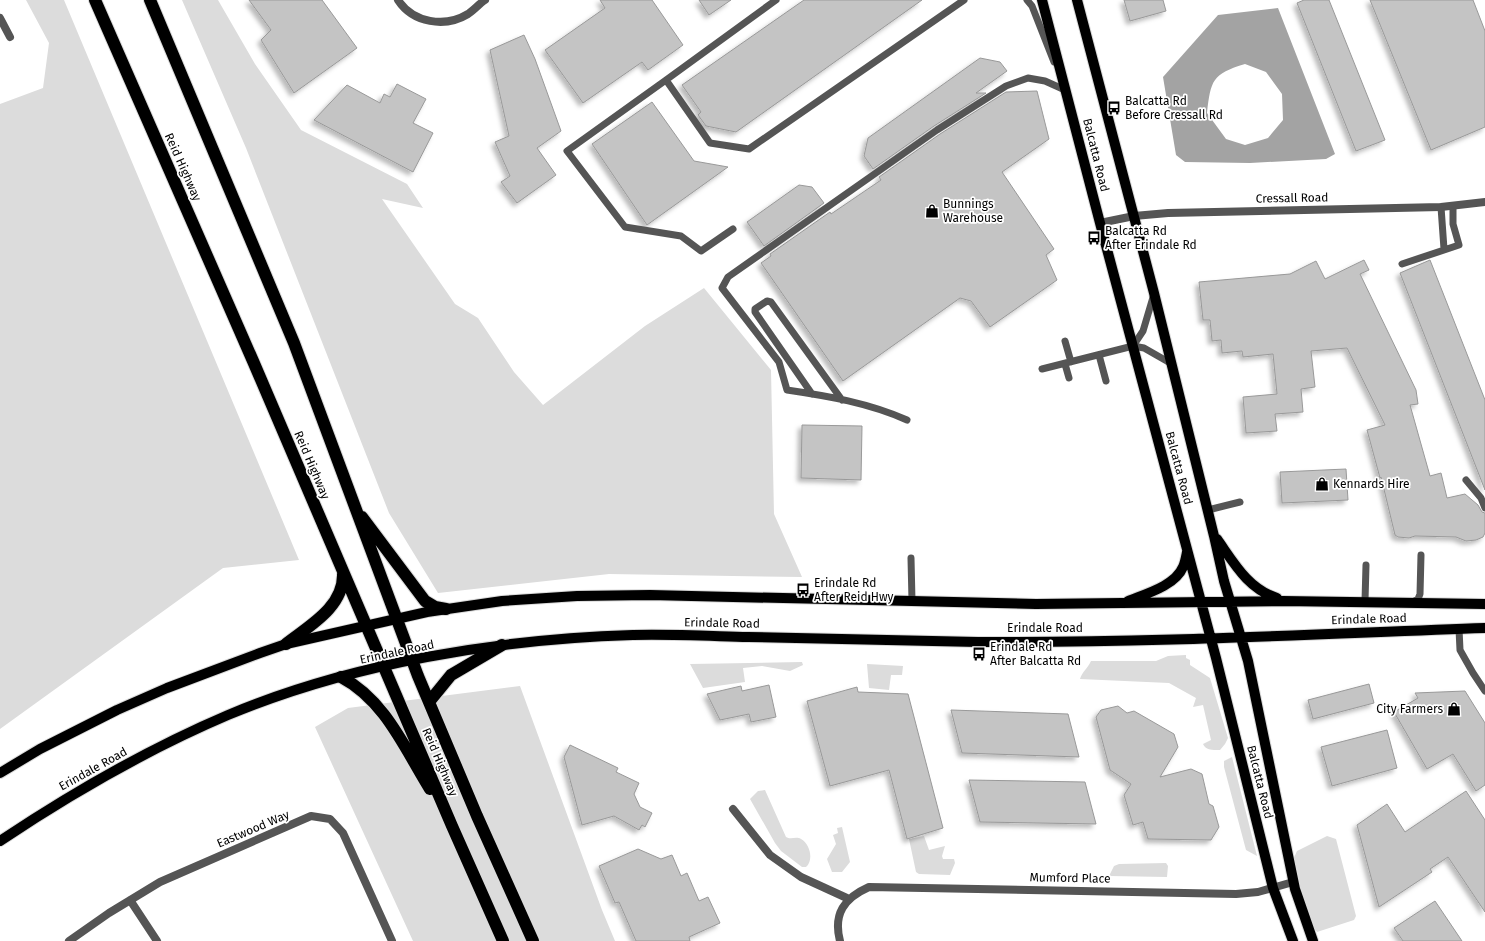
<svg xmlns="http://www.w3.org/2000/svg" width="1485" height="941" font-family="'Fira Sans',sans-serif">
  <defs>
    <filter id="shadow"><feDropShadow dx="-3.5" dy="3.5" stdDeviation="2" flood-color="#0004"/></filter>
  </defs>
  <rect width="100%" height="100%" fill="#fff"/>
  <path fill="#dcdcdc" d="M 26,0 L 64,0 L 299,560 L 223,568 L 0,729 L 0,104 L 43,88 L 49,43 Z
    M 182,0 L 218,0 L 255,64 L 301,130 L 407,184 L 423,208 L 382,199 L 455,304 L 478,318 L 514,372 L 543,405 L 645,326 L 704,288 L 771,370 L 774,514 L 802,577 L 609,574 L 438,593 L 389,513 L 246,148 Z
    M 1186,655 L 1186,658 L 1190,660 L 1190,665 L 1210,678 L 1228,738 L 1225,744 L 1220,750 C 1214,750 1206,751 1203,744 L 1211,740 L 1203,705 L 1193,707 L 1196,698 L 1169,683 L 1080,679 C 1082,672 1088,668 1091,661 L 1156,661 L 1168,656 Z
    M 802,662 L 803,665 L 790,671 L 762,666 L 743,668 L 745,682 L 703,688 L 690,664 Z
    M 867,664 L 903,666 L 902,675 L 891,675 L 889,690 L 869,688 Z
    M 520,686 L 602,910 L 615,941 L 413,941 L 315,727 L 348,708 Z
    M 1232,757 L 1257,856 L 1246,850 L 1224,767 L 1224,761 Z
    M 765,790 L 786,837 C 791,840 796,836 801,839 C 810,844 814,860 806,867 L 802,867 L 781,851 L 775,843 L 750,799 L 758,791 Z
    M 842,827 L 850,862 L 842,872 L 832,872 L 827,859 L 836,844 L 833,835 L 838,833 L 837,828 Z
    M 924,836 L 929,850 L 945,846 L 942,856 L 943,859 L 954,859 L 955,863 L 950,875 L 919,874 L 916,872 L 909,839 Z
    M 1327,836 L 1336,839 L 1356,916 L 1354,920 L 1317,932 L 1309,922 L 1293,860 L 1297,851 Z
    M 1166,863 L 1168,866 L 1167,877 L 1109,876 L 1114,866 L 1119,864 Z"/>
  <path fill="#a3a3a3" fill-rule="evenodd" d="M 1278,8 L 1335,154 L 1326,159 L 1250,163 L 1185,162 L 1176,155 L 1163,77 L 1218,15 ZM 1245,64 L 1266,72 L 1282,94 L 1283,120 L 1268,138 L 1245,145 L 1226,139 L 1207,113 C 1211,80 1212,74 1245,64 Z"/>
  <path fill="#c4c4c4" stroke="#999" filter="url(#shadow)" d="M 249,0 L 322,0 L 357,48 L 294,93 L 261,40 L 271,30 Z
    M 600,0 L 652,0 L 683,45 L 648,70 L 642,62 L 583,103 L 545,50 L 605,8 Z
    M 699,0 L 731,0 L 709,15 Z
    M 804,0 L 922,0 L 736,132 L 706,126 L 698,115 L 701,112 L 682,85 Z
    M 1124,0 L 1163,0 L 1166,11 L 1130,21 Z
    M 1304,0 L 1329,0 L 1385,140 L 1356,151 L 1297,3 Z
    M 1370,0 L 1473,0 L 1485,31 L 1485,127 L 1431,150 Z
    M 524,35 L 535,59 L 561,131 L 537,148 L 556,175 L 517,203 L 501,182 L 510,176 L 495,142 L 509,136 L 490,50 Z
    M 980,58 L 1000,62 L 1007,71 L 976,93 L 986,93 L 934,126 L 873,169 L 864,156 L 868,138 Z
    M 397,84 L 426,99 L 413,123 L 433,133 L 413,172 L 314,120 L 347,85 L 380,103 L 384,94 L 390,97 Z
    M 1037,91 L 1049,139 L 1002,172 L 1054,249 L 1046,255 L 1057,280 L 990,327 L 971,301 L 960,298 L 843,381 L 761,263 L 771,256 L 770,254 L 830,212 L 831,214 L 881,180 L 879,177 L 940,134 L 1006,92 Z
    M 652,102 L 694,161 L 728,167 L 647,225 L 592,144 Z
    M 799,185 L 812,187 L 824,203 L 764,246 L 747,222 Z
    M 1364,260 L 1369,270 L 1360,274 L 1416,390 L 1418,404 L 1410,405 L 1430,476 L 1441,473 L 1447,498 L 1465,494 L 1478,505 L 1482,512 L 1485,513 L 1485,533 L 1483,537 L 1476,540 L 1466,541 L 1456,537 L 1415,536 L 1409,538 L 1398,537 L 1395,535 L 1381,477 L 1380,478 L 1367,430 L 1385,425 L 1347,348 L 1311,351 L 1315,387 L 1301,389 L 1303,412 L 1275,414 L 1277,431 L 1246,433 L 1243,397 L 1277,394 L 1273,354 L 1243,357 L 1242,351 L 1222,353 L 1221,340 L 1212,341 L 1210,320 L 1203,320 L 1199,282 L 1290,274 L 1316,261 L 1325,279 Z
    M 1430,260 L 1485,400 L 1485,490 L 1400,273 Z
    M 802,425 L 862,426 L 861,480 L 801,478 Z
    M 1346,469 L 1348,500 L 1282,503 L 1280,472 Z
    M 1369,684 L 1374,703 L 1313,719 L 1308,700 Z
    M 769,685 L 776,717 L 751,722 L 749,714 L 720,720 L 707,694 L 741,686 L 742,691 Z
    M 857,687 L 858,692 L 908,694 L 943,828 L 907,839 L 889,770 L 830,786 L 807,701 Z
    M 1465,691 L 1485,723 L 1485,785 L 1476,791 L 1453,754 L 1427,769 L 1394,712 L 1418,698 L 1415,693 Z
    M 1118,706 L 1127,713 L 1134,711 L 1174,734 L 1178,747 L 1160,777 L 1191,769 L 1202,774 L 1209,804 L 1213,806 L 1219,827 L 1211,840 L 1148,839 L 1143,822 L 1133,825 L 1124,795 L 1131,784 L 1110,770 L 1096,717 L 1101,710 Z
    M 951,710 L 1068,714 L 1079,757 L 962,753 Z
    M 1387,730 L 1397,768 L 1332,786 L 1321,747 Z
    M 570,745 L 618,768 L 616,772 L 639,783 L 634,794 L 640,807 L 652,813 L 645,827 L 642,825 L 639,830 L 614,816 L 582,825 L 564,757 Z
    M 969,780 L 1085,782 L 1096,824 L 980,822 Z
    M 1466,791 L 1485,820 L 1485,912 L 1448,857 L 1430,869 L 1432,872 L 1379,907 L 1357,825 L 1387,804 L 1405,832 Z
    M 638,849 L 661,859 L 672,855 L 681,876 L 687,873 L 699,901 L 708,897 L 720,923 L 689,937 L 690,941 L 636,941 L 619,902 L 615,903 L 599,866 Z
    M 1435,901 L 1462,941 L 1403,941 L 1394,928 Z"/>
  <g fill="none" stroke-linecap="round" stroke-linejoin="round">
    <g stroke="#dbdbdb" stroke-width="12">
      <path id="primary" d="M 1042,0 L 1100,223 L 1216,658 L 1273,888 L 1293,941
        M 1077,0 L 1154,293 L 1214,536 L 1224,581 L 1248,661 L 1295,889 L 1313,941
        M 1217,539 C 1234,563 1248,589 1277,598
        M 1128,601 C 1145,594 1175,586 1183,567 C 1185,563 1186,557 1187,552
        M 0,773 L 40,749 L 117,710 L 167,688 L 260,653 L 286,644 L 427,612 L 502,601 L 577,596 L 650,595 L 1036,604 L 1283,601 L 1485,604
        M 0,841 C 72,793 148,749 228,715 C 352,663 499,639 633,635 C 671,634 710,636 748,637 C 825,639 902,641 978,642 C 1147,643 1316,634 1485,628"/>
    </g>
    <g stroke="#dbdbdb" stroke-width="14">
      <path id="highway" d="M 95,0 L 253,361 L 452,826 L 503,941
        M 150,0 L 294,343 L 418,676 L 477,816 L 533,941
        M 362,517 L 425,601 L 435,607 L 446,609
        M 286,644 C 309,626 344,607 343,574
        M 341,677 C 385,700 405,749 430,789
        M 429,702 L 451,675 L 502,645"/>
    </g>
    <path stroke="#555" stroke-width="7" d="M 776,0 L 666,80 L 710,143 L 749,149 L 964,0
      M 1027,0 L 1032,6 L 1054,62
      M 666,80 L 567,151 L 625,227 L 681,236 L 701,251 L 733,229
      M 1441,207 L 1444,249
      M 1402,264 L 1459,245 L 1453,224 L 1453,206
      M 1065,341 L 1071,362
      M 1133,346 L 1143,331 L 1154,294
      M 1099,355 L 1106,381
      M 1065,364 L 1069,378
      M 1042,369 L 1133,346 L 1144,348 L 1172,364
      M 812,394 L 755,312 L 755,309 L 767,301 L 771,302 L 842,400
      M 907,420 C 869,403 828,396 787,390 L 779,362 L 722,288 L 728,277 L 937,130 L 1006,86 L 1028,78 L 1045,81 L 1065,90
      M 1466,480 L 1481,498 L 1485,508
      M 1208,510 L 1240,502
      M 911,558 L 912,601
      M 1365,601 L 1366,565
      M 1411,603 L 1418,599 L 1420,594 L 1421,555
      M 1459,629 L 1460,650 L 1473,673 L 1485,691"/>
    <path stroke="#555" stroke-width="8" d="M 398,0 C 413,23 445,28 468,14 C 474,10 479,4 485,0
      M 0,18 L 10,37
      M 1100,223 L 1134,216 L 1168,213 L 1441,207 L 1485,202
      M 733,809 L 770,855 L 801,877 L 849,899
      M 130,900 L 157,941
      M 69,941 L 109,913 L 160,882 L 311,816 L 330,819 L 343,833 L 392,941
      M 840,941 C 833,914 844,898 869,887 L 1236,894 L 1258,892 L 1293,882"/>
    <use href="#primary" stroke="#000" stroke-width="10"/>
    <use href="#highway" stroke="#000" stroke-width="12"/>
  </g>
  <defs>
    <g id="bus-bare" transform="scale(1.08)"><path d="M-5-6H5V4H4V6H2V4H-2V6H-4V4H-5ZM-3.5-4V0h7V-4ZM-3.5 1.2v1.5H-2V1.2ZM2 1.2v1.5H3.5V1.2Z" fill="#000" stroke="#fff" stroke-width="2.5" paint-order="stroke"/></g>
    <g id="shop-bare" transform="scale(1.08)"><path d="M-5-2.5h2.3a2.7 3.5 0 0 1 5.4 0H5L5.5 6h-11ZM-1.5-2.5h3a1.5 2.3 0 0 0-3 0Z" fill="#000" stroke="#fff" stroke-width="2.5" paint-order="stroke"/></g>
  </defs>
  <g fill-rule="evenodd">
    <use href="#bus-bare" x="1114" y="108"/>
    <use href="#shop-bare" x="932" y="211"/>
    <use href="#bus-bare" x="1094" y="238"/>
    <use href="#shop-bare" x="1322" y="484"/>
    <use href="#bus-bare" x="803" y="590"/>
    <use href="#bus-bare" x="979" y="654"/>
    <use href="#shop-bare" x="1454" y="709"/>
  </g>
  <g text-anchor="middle" stroke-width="3.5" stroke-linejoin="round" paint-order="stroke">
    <g font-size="12" fill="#000" stroke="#fff" text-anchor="start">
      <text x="1125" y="105">Balcatta Rd<tspan x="1125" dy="14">Before Cressall Rd</tspan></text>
      <text x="943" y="208">Bunnings<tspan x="943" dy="14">Warehouse</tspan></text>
      <text x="1105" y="235">Balcatta Rd<tspan x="1105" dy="14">After Erindale Rd</tspan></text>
      <text x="1333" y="488">Kennards Hire</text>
      <text x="814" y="587">Erindale Rd<tspan x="814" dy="14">After Reid Hwy</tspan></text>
      <text x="990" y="651">Erindale Rd<tspan x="990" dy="14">After Balcatta Rd</tspan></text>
      <text x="1443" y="713" text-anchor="end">City Farmers</text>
    </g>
    <g font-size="12" fill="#000" stroke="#fff">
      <text transform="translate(1096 155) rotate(76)" y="4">Balcatta Road</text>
      <text transform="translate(183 167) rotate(66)" y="4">Reid Highway</text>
      <text transform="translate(1292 198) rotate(-1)" y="4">Cressall Road</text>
      <text transform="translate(312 465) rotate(67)" y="4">Reid Highway</text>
      <text transform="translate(1179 468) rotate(75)" y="4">Balcatta Road</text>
      <text transform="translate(1369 619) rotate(-2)" y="4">Erindale Road</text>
      <text transform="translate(722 623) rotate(1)" y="4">Erindale Road</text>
      <text x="1045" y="632">Erindale Road</text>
      <text transform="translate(397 652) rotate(-12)" y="4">Erindale Road</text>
      <text transform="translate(440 762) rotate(67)" y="4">Reid Highway</text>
      <text transform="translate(93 769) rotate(-29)" y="4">Erindale Road</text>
      <text transform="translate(1260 782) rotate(76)" y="4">Balcatta Road</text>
      <text transform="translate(253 829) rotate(-23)" y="4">Eastwood Way</text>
      <text transform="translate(1070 878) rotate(1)" y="4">Mumford Place</text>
    </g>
  </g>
</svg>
